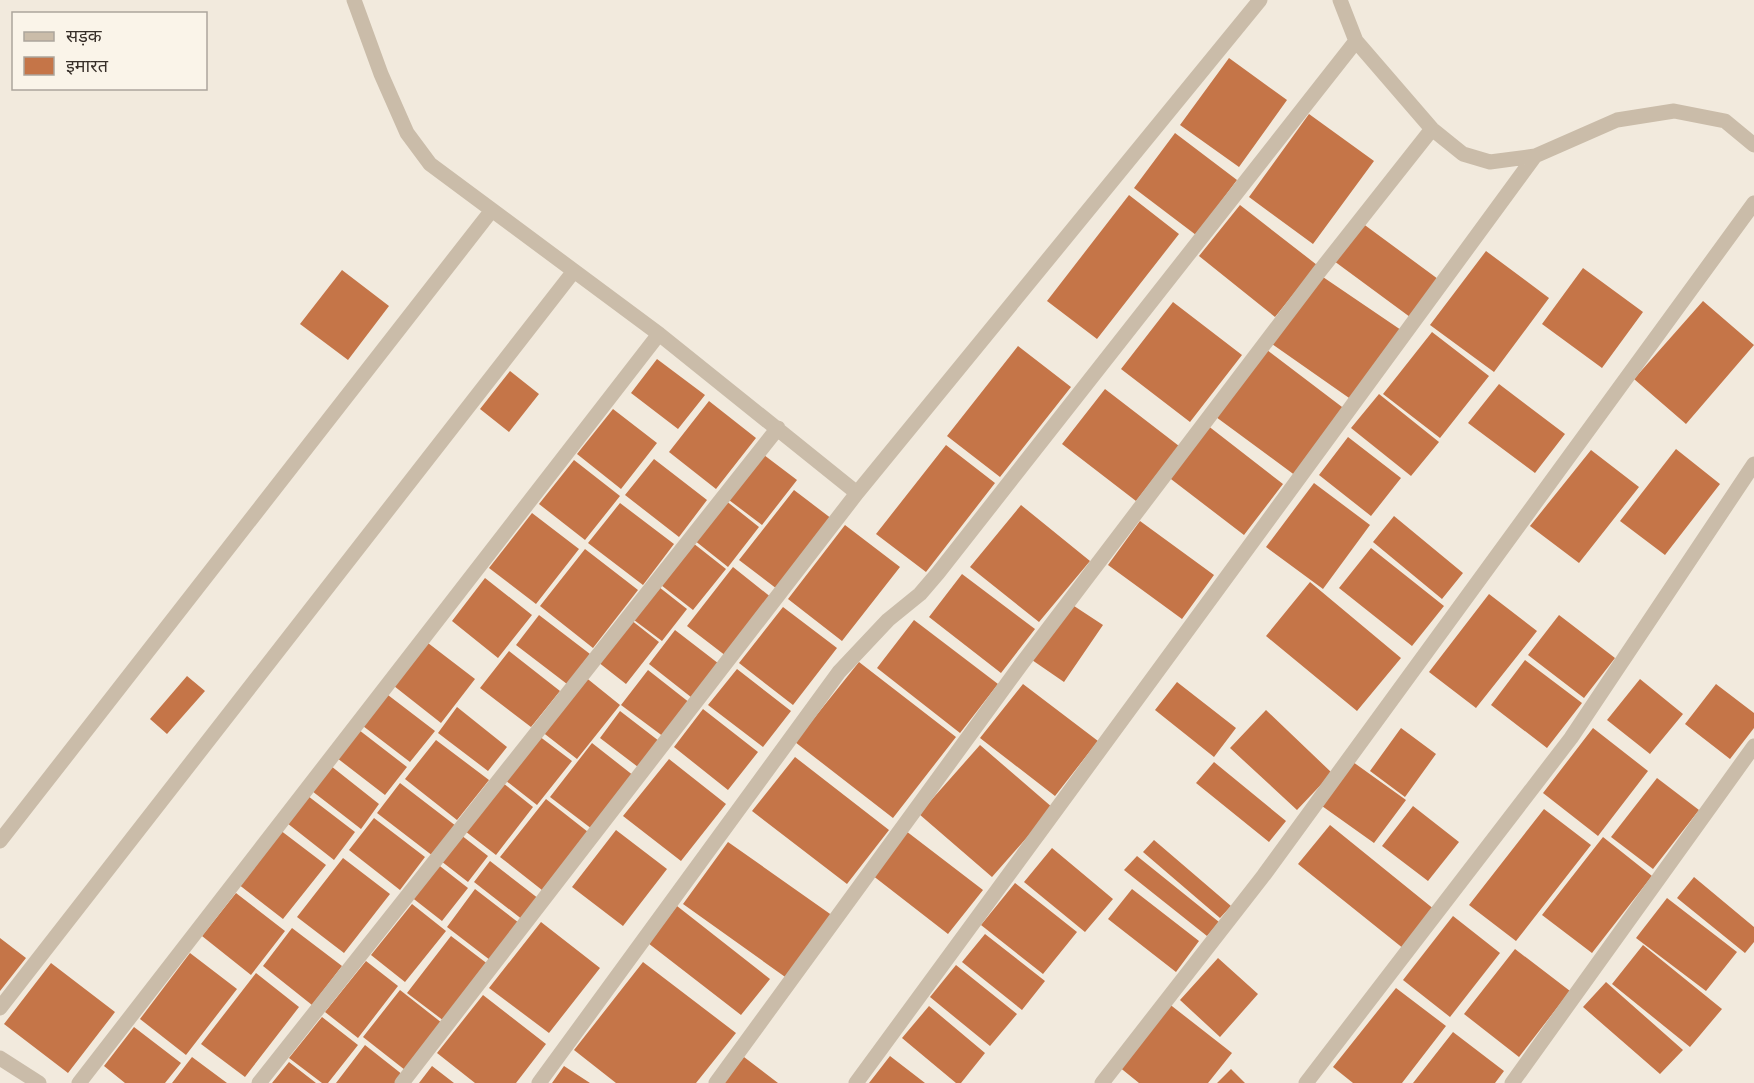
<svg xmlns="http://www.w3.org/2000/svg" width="1754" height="1083" font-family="'Public Sans','Noto Sans Devanagari',sans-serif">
  <rect width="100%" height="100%" fill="#f2eadd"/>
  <path fill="#c57548" d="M 1229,58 L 1287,100 L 1239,167 L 1180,125 Z
    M 1309,114 L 1374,161 L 1313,244 L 1249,197 Z
    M 1175,133 L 1237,180 L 1196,235 L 1134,188 Z
    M 1129,195 L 1179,234 L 1097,339 L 1047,301 Z
    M 1240,205 L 1317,265 L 1275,317 L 1199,256 Z
    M 1362,223 L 1438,279 L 1410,317 L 1334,261 Z
    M 1486,251 L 1549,298 L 1494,372 L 1430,325 Z
    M 1583,268 L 1643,312 L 1602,368 L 1542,324 Z
    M 342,270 L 389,306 L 348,360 L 300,324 Z
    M 1320,275 L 1401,330 L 1352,400 L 1272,344 Z
    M 1703,301 L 1754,345 L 1686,424 L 1634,379 Z
    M 1173,302 L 1242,355 L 1190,422 L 1121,369 Z
    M 1432,332 L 1489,376 L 1440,438 L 1383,394 Z
    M 1018,346 L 1071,387 L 1000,477 L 947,436 Z
    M 1267,350 L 1346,410 L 1296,476 L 1216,417 Z
    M 657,359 L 705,395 L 678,429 L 631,393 Z
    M 510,371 L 539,394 L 509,432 L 480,409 Z
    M 1499,384 L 1565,434 L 1535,473 L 1468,423 Z
    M 1105,389 L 1179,446 L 1136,501 L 1062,444 Z
    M 1379,394 L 1439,442 L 1411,476 L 1351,428 Z
    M 709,401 L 756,438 L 716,489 L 669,452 Z
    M 613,409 L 657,443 L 621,489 L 577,454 Z
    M 1207,425 L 1283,484 L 1244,535 L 1167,476 Z
    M 1348,437 L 1401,478 L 1371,516 L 1319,475 Z
    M 946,445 L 995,483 L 926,572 L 876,534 Z
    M 1676,449 L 1720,484 L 1665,555 L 1620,521 Z
    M 1591,450 L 1639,487 L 1579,563 L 1530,526 Z
    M 764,455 L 797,480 L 762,525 L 729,500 Z
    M 654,459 L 707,500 L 679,537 L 625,495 Z
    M 574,460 L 620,496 L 585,540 L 539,504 Z
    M 1314,483 L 1370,525 L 1323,589 L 1266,547 Z
    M 794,490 L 832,519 L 777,589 L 739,560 Z
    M 725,500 L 759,527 L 728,567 L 694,540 Z
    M 620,503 L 674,544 L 643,585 L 588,543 Z
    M 1021,505 L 1090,561 L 1039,622 L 970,567 Z
    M 532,513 L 579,549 L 536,604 L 489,568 Z
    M 1394,516 L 1463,573 L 1442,599 L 1373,542 Z
    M 1140,521 L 1214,575 L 1182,619 L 1108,565 Z
    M 845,525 L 900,567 L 842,641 L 788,599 Z
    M 693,543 L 726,569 L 693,610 L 661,585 Z
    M 1371,548 L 1444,606 L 1412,646 L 1339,588 Z
    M 585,549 L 638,590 L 593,648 L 540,606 Z
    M 733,567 L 772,598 L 726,656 L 687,626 Z
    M 962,574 L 1035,629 L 1001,673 L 929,617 Z
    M 485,578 L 532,615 L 498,658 L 452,621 Z
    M 1310,582 L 1401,658 L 1357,711 L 1266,636 Z
    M 659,587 L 687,609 L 662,641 L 634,620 Z
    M 1489,594 L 1537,631 L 1476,708 L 1429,672 Z
    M 1071,604 L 1103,625 L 1064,682 L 1032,660 Z
    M 783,607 L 837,648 L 793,705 L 739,663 Z
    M 539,615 L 590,654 L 567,684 L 516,645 Z
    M 1559,615 L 1615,658 L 1584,698 L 1528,655 Z
    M 631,620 L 659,642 L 626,684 L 598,662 Z
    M 914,620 L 998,684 L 960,733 L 877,668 Z
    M 675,630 L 723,667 L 696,701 L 649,664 Z
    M 428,643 L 475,679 L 441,723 L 394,686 Z
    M 509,651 L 560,691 L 531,727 L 480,688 Z
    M 1525,660 L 1582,703 L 1547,748 L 1491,705 Z
    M 859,662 L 956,737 L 893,818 L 795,742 Z
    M 737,669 L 791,711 L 763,747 L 708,705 Z
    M 648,670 L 690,703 L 664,737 L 621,705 Z
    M 187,676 L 205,691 L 167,734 L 150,719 Z
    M 584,676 L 620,705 L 577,759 L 541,731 Z
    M 1640,679 L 1683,714 L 1650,754 L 1607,720 Z
    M 1177,682 L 1236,728 L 1214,757 L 1155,710 Z
    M 1023,684 L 1098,741 L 1055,796 L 980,738 Z
    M 1716,684 L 1754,713 L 1754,728 L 1730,759 L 1685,724 Z
    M 388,695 L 435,731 L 410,762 L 363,726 Z
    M 457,707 L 507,747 L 488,771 L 438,733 Z
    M 703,709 L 758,752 L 728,790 L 674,747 Z
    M 1266,710 L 1332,773 L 1297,810 L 1230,748 Z
    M 620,711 L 659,741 L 638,767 L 600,738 Z
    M 1401,728 L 1436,754 L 1405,797 L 1370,771 Z
    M 1593,728 L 1648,771 L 1598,836 L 1543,793 Z
    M 359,730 L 407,767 L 385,795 L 337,758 Z
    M 539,736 L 572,761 L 537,805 L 505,780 Z
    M 436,740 L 489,780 L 457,820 L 405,779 Z
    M 592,743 L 634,776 L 592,829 L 550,797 Z
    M 980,745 L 1053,808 L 992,877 L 919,814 Z
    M 795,757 L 889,830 L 847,884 L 752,811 Z
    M 669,759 L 726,804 L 681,861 L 623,816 Z
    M 1214,762 L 1286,821 L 1269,842 L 1196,783 Z
    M 1353,762 L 1406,800 L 1374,843 L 1322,806 Z
    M 331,766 L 379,804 L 361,829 L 312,791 Z
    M 1657,778 L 1699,810 L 1653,869 L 1611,837 Z
    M 400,783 L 456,826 L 433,856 L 377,813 Z
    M 503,783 L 533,807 L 496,855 L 465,831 Z
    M 308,796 L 355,832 L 334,860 L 287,823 Z
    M 546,799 L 588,832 L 542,890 L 500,857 Z
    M 1413,806 L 1459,842 L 1428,881 L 1382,846 Z
    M 1544,809 L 1591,845 L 1516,941 L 1469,905 Z
    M 374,818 L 425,857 L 400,890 L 349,850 Z
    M 1330,825 L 1435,910 L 1404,949 L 1298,864 Z
    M 280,830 L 326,865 L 283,919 L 238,884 Z
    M 616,830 L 667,869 L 623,926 L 572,887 Z
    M 906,831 L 983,890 L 948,934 L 872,875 Z
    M 461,835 L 488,856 L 468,882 L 441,861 Z
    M 1603,837 L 1652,876 L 1592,953 L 1542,915 Z
    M 1154,840 L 1231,906 L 1220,918 L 1143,852 Z
    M 728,842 L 833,916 L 788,979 L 683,904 Z
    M 1052,848 L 1113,899 L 1085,932 L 1024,882 Z
    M 1137,856 L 1219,922 L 1207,936 L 1124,870 Z
    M 343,858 L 390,894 L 344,953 L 297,917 Z
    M 490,861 L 539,899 L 523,920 L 474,882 Z
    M 436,863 L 468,888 L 442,921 L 410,896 Z
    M 1694,877 L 1754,927 L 1754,942 L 1745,953 L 1677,898 Z
    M 1015,883 L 1077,932 L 1043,974 L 981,925 Z
    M 475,889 L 519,923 L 490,960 L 447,927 Z
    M 1132,889 L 1199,941 L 1176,972 L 1108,919 Z
    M 236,893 L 285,931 L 251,975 L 202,936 Z
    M 1667,898 L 1737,952 L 1706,991 L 1636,938 Z
    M 412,904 L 446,931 L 405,982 L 371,955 Z
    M 677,906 L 770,979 L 741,1015 L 648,943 Z
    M 1453,916 L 1500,953 L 1450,1017 L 1403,980 Z
    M 541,922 L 600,968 L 549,1033 L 489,988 Z
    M 292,928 L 342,966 L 312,1005 L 263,966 Z
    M 985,934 L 1045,981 L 1022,1010 L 962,962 Z
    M 451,936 L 489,965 L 444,1021 L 407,993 Z
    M 0,938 L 26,958 L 0,991 Z
    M 1643,945 L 1722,1009 L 1690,1047 L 1612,984 Z
    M 1515,949 L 1570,991 L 1519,1057 L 1464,1014 Z
    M 190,953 L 237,989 L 186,1055 L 140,1019 Z
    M 1218,958 L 1258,994 L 1220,1037 L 1180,1000 Z
    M 366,961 L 398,986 L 358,1038 L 325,1012 Z
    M 643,962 L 736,1033 L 696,1083 L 616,1083 L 574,1050 Z
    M 51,963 L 115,1012 L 68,1073 L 4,1024 Z
    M 956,965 L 1017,1014 L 990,1046 L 930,997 Z
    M 256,973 L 299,1007 L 245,1077 L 201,1044 Z
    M 1606,982 L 1683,1050 L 1660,1074 L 1583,1007 Z
    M 1396,988 L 1446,1026 L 1402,1083 L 1353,1083 L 1333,1067 Z
    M 400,990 L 442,1023 L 405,1070 L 363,1037 Z
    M 483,995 L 546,1044 L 516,1083 L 475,1083 L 437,1053 Z
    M 1168,1003 L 1232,1053 L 1208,1083 L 1139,1083 L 1118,1066 Z
    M 929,1006 L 985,1053 L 961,1083 L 956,1083 L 902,1038 Z
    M 322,1017 L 358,1045 L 328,1083 L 322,1083 L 289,1058 Z
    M 134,1027 L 181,1063 L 165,1083 L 125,1083 L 104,1066 Z
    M 1453,1032 L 1504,1071 L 1495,1083 L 1413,1083 Z
    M 365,1045 L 403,1075 L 397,1083 L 336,1083 Z
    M 890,1056 L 925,1083 L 869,1083 Z
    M 192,1057 L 227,1083 L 172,1083 Z
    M 744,1057 L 778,1083 L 723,1083 Z
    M 289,1062 L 316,1083 L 272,1083 Z
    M 432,1066 L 454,1083 L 419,1083 Z
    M 564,1066 L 590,1083 L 552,1083 Z
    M 1231,1069 L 1245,1083 L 1217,1083 Z"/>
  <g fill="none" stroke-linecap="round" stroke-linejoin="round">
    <path stroke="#cabca9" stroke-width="15" d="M 354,0 L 381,74 L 407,133 L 430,164 L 659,334 L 857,493
      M 1340,0 L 1356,41 L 1432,129 L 1463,154 L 1490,162 L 1535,156 L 1617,120 L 1674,111 L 1725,121 L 1754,145
      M 0,841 L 492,210
      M 0,1008 L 574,271
      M 0,1058 L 39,1083
      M 79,1083 L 659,334
      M 259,1083 L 778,428
      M 402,1083 L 857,493 L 1260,0
      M 539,1083 L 839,672 L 888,620 L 920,594 L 938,573 L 1356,41
      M 716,1083 L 1023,662 L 1319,272 L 1432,129
      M 856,1083 L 1535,156
      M 1102,1083 L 1264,875 L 1754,203
      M 1306,1083 L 1571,738 L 1754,464
      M 1512,1083 L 1754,746"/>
  </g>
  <rect x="12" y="12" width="195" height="78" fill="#faf4e9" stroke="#aca59c" stroke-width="1.5"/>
  <rect x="24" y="32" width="30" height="9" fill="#cabca9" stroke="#aca59c" stroke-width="1.5"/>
  <text x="66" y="42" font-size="18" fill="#372f29">सड़क</text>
  <rect x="24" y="57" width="30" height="18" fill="#c57548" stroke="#aca59c" stroke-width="1.5"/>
  <text x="66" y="72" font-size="18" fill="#372f29">इमारत</text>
</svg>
